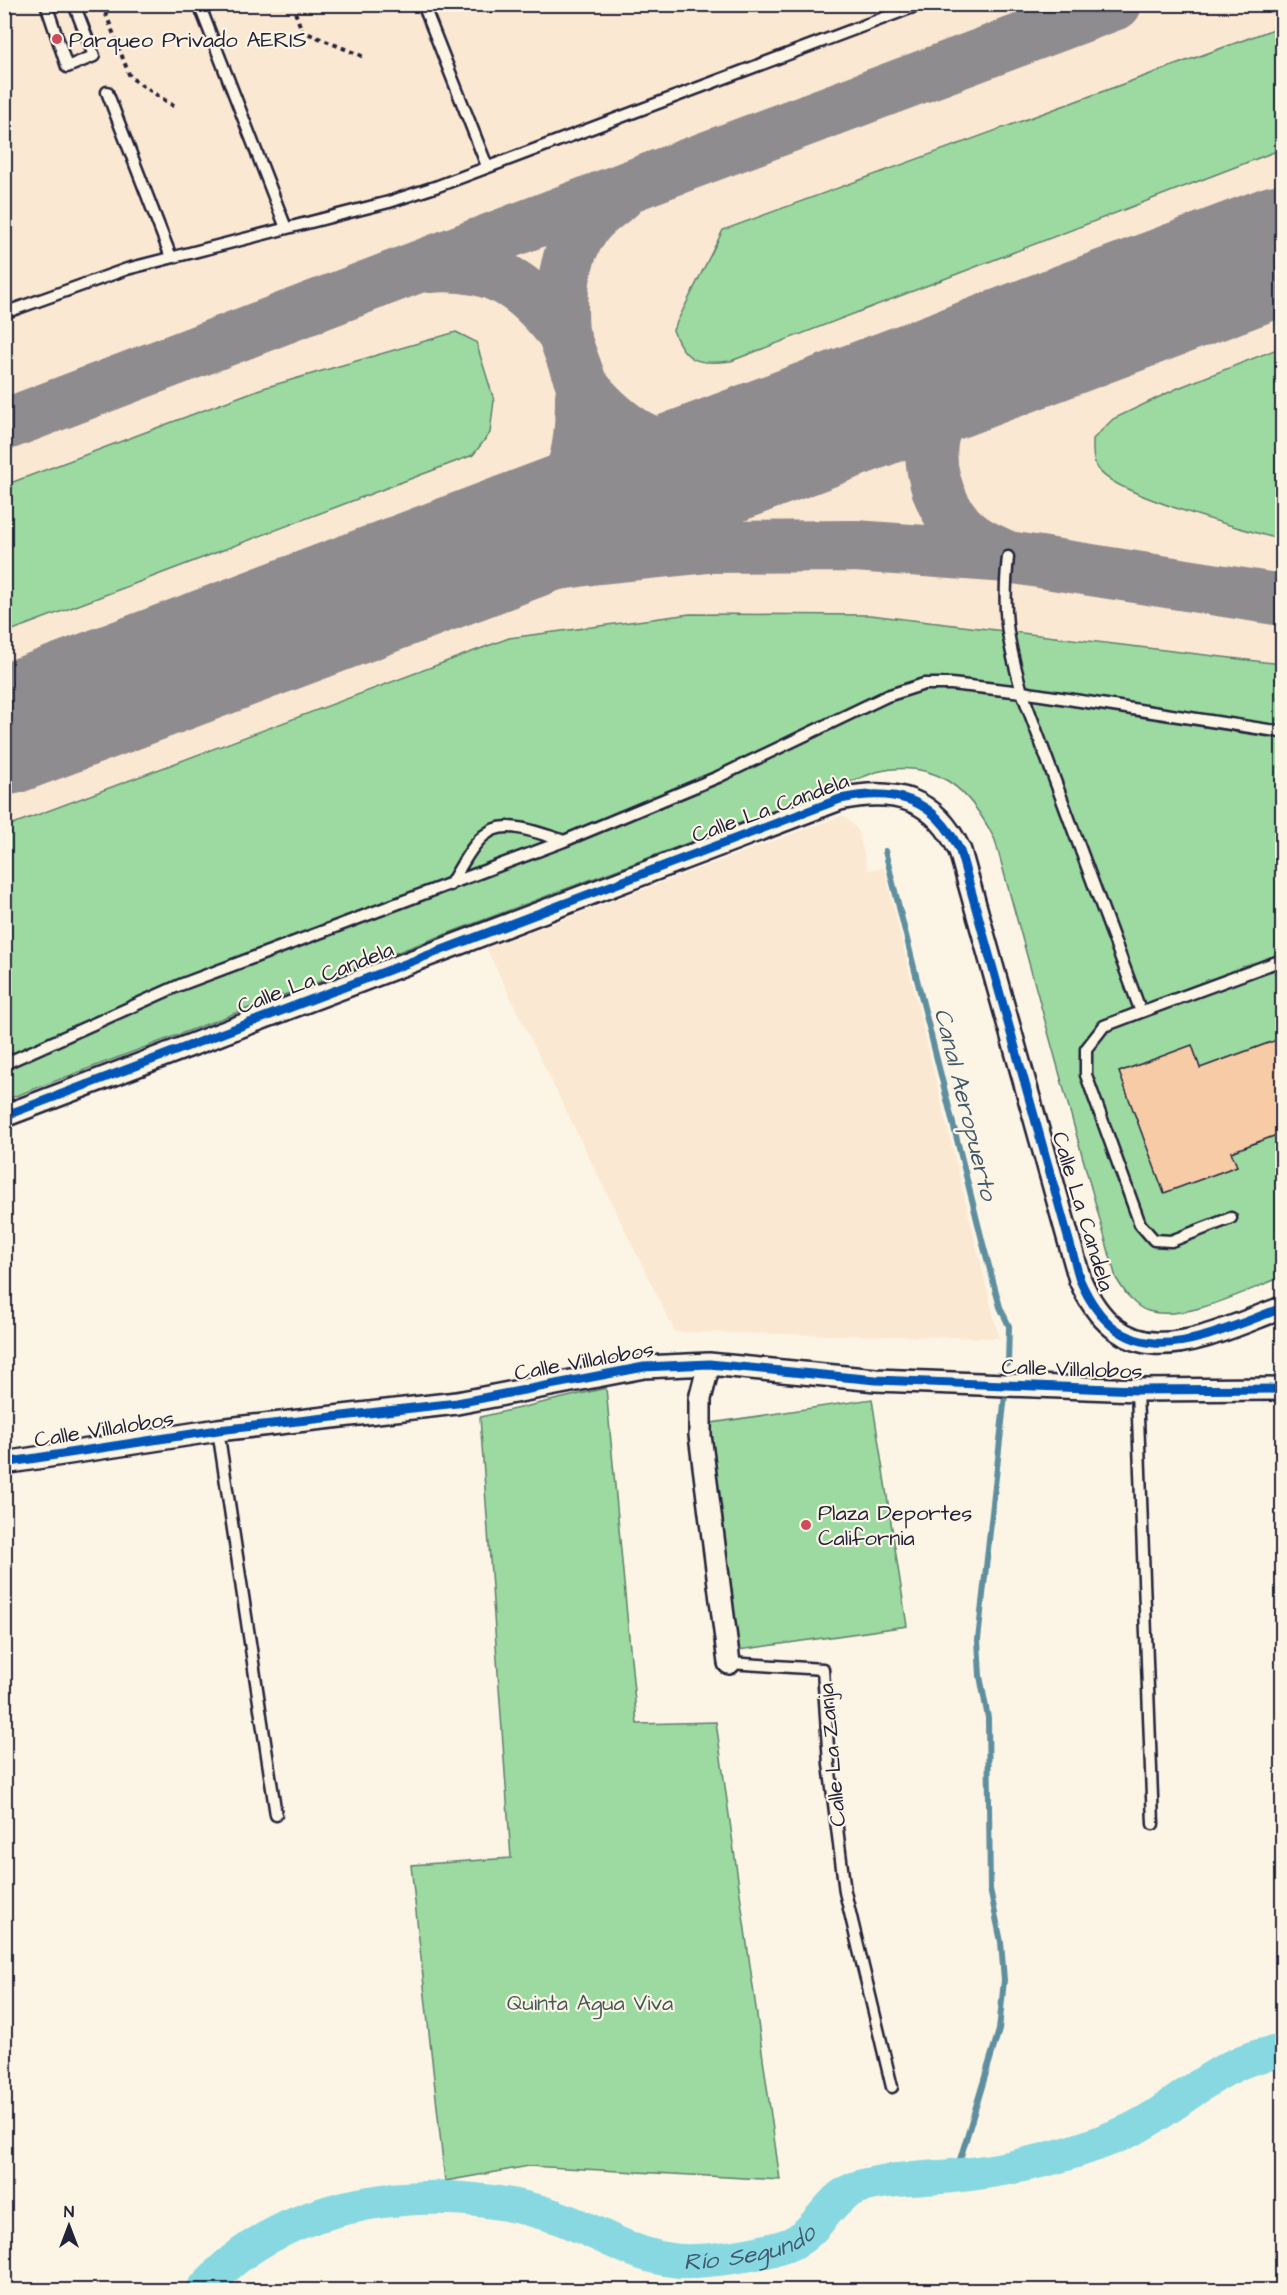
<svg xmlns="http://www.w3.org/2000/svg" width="1287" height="2295" font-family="'Architects Daughter',sans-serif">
  <rect width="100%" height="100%" fill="#fcf5e5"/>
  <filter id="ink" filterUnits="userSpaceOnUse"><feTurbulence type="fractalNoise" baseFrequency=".0167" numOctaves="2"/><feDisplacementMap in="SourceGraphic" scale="12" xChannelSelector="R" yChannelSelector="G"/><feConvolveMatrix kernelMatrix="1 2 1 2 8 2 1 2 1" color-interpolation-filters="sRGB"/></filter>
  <g filter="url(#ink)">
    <path fill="#fbe8d2" d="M 5,5 L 1282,5 L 1282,1277 L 1196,1309 L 1173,1313 L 1148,1311 L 1125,1292 L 1116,1278 L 995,840 L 984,818 L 967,796 L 940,776 L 923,768 L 899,767 L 876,772 L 5,1100 Z
      M 843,815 L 858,830 L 868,870 L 884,868 L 999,1338 L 675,1332 L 486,948 Z"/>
    <path fill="#9cdaa1" stroke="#5f7e6e" stroke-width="1.5" d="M 1282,26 L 1282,149 L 731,361 C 699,365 685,363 673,330 L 723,230 Z
      M 456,332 L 476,342 L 494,400 L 490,433 L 473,455 L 5,633 L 5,485 L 260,389 Z
      M 1282,347 L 1282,540 C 1249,531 1116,495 1099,470 C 1092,461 1093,450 1093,439 L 1113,419 L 1178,388 Z
      M 690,614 L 870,615 L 1282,664 L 1282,1277 C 1247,1290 1186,1322 1148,1311 C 1134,1307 1124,1291 1116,1278 L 995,840 C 969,788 936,758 876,772 L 5,1100 L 5,827 L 509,638 Z
      M 606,1388 L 637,1724 L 716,1722 L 780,2180 L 529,2166 L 445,2181 L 411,1865 L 511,1858 L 480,1417 Z
      M 872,1399 L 907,1626 L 739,1650 L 705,1424 Z"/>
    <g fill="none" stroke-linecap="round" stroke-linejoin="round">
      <path stroke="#5f8f9f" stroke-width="6" d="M 885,851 L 983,1244 L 1000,1307 L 1009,1326 L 1008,1364
        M 955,2176 L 999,2030 L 1004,1980 L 1001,1942 L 990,1889 L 988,1718 L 980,1676 L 978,1640 L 1005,1395"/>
      <path stroke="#88d8e1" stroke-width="34" id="s1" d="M 203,2290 C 283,2195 439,2180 551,2215 C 601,2231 640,2264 695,2261 C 718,2260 779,2252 798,2240 C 821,2226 831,2195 859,2187 C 889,2178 921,2179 952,2176 C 1011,2170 1068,2157 1122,2134 C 1177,2111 1220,2056 1282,2052"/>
      <path stroke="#8f8c90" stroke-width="52" d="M 620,195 C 610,203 597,212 588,222 C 563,252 560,295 563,333 L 623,498 L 655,531 L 681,542 L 711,547 L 855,546 L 1008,557 L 1282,600
        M 430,267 C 493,262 526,285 563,333
        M 971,367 C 958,386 944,404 936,426 C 924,460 937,504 961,529 C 973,542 992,550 1008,557
        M 585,389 C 619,429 658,456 712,453 C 734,452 758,445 780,441
        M 4,425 L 630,186 L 1116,4
        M 515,539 C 526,530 541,521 550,509 C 578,476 581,437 581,396
        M 325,611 L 514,571 L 591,559 L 700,548"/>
      <path stroke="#8f8c90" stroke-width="129" d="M 4,731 L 1282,249"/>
    </g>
    <path fill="#f8cba7" stroke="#22223b" stroke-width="1.5" d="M 1282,1038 L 1282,1133 L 1231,1152 L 1237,1166 L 1164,1193 L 1119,1072 L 1192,1045 L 1200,1068 Z"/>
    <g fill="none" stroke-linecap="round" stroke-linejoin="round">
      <g stroke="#22223b" stroke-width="15">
        <path id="lane" d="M 46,4 L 67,67 L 94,56 L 74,4
          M 199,4 L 286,228
          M 423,4 L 487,166
          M 107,92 L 171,257
          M 4,313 L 127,269 L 389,202 L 438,186 L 921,4
          M 1008,557 C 1002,613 1007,639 1022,692 L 1141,1012 L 1282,960
          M 450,885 C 487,819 493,817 564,841
          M 1141,1012 L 1104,1026 L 1086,1049 L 1086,1075 L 1140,1224 L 1154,1240 L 1171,1241 L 1231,1218
          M 4,1064 L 180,985 L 564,841 L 718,777 L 887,696 L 924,684 L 951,684 L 1022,692 L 1282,732
          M 1137,1390 L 1153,1824
          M 218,1430 L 276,1815
          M 729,1663 L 823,1669 L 829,1764 L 845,1892 L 892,2087"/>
      </g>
      <g stroke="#22223b" stroke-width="26">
        <path id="street" d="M 4,1116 L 840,799 C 895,787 935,798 960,851 L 1080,1280 C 1125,1383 1204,1336 1282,1308
          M 709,1364 L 700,1399 L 700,1435 L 729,1663
          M 4,1463 L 218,1430 L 457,1403 L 644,1367 L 709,1364 L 876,1380 L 1137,1390 L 1282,1389"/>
      </g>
      <path stroke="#22223b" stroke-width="4" stroke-dasharray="4.5 4.5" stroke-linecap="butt" d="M 117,4 L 104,9 L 130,77 L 175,107
        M 292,4 L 302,31 L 364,57
        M 463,4 L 490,12 L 503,8"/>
      <use href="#lane" stroke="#fcf5e5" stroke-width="10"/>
      <use href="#street" stroke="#fcf5e5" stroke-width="21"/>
      <g stroke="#fcf5e5" stroke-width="13">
        <path id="cycleway" d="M 4,1116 L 840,799 C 895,787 935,798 960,851 L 1080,1280 C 1125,1383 1204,1336 1282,1308
          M 4,1463 L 218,1430 L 457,1403 L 644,1367 L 709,1364 L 876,1380 L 1137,1390 L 1282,1389"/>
      </g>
      <use href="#cycleway" stroke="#0057b8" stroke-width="9"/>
    </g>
  </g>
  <g fill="#d1495b" stroke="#fcf5e5" stroke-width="2">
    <circle cx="57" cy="39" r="6"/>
    <circle cx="806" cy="1525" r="6"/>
  </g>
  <g text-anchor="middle" stroke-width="4.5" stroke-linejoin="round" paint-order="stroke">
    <g font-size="22" fill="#22223b" stroke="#fcf5e5" text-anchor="start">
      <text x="69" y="47">Parqueo Privado AERIS</text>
      <text x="818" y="1520">Plaza Deportes<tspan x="818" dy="25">California</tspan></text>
    </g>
    <g font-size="22" fill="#22223b" stroke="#fcf5e5">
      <text transform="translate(770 807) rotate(-20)" y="8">Calle La Candela</text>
      <text transform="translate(315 977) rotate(-21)" y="8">Calle La Candela</text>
      <text transform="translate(1084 1211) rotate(73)" y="8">Calle La Candela</text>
      <text transform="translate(584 1360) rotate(-10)" y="8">Calle Villalobos</text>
      <text transform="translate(1072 1368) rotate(2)" y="8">Calle Villalobos</text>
      <text transform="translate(104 1428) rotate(-9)" y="8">Calle Villalobos</text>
      <text transform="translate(831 1755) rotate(-95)" y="8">Calle La Zanja</text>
    </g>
    <g font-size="22" fill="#47595a" stroke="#fcf5e5">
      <text x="590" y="2010">Quinta Agua Viva</text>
    </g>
    <g font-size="24" font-style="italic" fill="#41596d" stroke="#fcf5e5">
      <text transform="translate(966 1104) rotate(76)" y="8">Canal Aeropuerto</text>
      <text dy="8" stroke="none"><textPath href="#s1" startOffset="584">Río Segundo</textPath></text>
    </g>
  </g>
  <rect width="1287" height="2295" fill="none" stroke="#fcf5e5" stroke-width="24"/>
  <rect x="12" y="12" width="1263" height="2271" fill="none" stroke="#22223b" stroke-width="2" filter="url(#ink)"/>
  <g transform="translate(69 2226)" stroke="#fcf5e5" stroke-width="4.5" paint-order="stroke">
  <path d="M0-4.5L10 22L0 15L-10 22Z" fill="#22223b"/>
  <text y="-9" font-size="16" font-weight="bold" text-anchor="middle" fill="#22223b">N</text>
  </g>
</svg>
